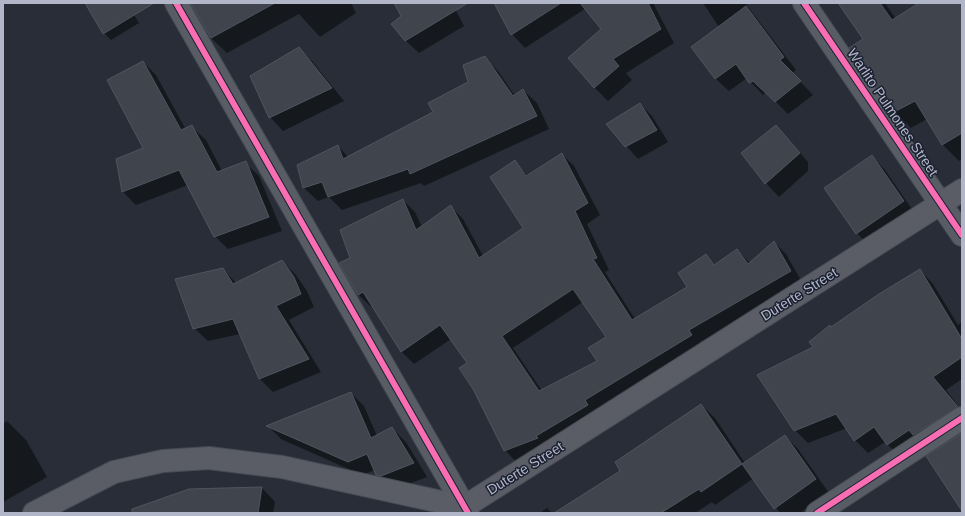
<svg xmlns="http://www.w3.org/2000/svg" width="965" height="516" font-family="Arial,sans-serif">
  <rect width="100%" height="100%" fill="#282d37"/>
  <path fill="#0007" fill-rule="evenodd" d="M 86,3 L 127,3 L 139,23 L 111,40 L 104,33 Z
    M 191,3 L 351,3 L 356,13 L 320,37 L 299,14 L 227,53 L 211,38 Z
    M 396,3 L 452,3 L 464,26 L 419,53 L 405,40 L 402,17 Z
    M 495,3 L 589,3 L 591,5 L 525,48 L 512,34 Z
    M 627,3 L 653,3 L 674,43 L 626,73 L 632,80 L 608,101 L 594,87 L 603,29 Z
    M 703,3 L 745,3 L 796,70 L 792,73 L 813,95 L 788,114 L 766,92 L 763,95 L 747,78 L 729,91 L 716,79 L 693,47 L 719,27 Z
    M 839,3 L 885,3 L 896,19 L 921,3 L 962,3 L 962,159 L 959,161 L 943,145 L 927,119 L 911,128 L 894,112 L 865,39 Z
    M 299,48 L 312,61 L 344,101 L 283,131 L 270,117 Z
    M 484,57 L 498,71 L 515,96 L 523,90 L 537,103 L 549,129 L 424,186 L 421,183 L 342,210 L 329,197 L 318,201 L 304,188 L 298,165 L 338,146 L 348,157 L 434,112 L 469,82 Z
    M 143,62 L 156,75 L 186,130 L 192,127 L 206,140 L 222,171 L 245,163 L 259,176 L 282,231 L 228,249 L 215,236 L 188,185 L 136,205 L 123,192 L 117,160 L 144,148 Z
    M 640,104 L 652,116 L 668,142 L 638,159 L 608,125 Z
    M 789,140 L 808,162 L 808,171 L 779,197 L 766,183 Z
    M 562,154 L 574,166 L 600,215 L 587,224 L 609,270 L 605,272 L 635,319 L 689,288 L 705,255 L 715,265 L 737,250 L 750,263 L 774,242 L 786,254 L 803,284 L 700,342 L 703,347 L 517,463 L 505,450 L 468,363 L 451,339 L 414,364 L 401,351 L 373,306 L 371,307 L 358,294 L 351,258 L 403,200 L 415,212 L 422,227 L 451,207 L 463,219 L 483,256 L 525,228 L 515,162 L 528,176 ZM 583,302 L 607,337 L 598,362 L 542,391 L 513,348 Z
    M 872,156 L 885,170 L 916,215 L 870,247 L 857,233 L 826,188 Z
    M 282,261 L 295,274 L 307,291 L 314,307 L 289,320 L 321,372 L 273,392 L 260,379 L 240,334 L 208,341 L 194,328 L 223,269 L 236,283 Z
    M 920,270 L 933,284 L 958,325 L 962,322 L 962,379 L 946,390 L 962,411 L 901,458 L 885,442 L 868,453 L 855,440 L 847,428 L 808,443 L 795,430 L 814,348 L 831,328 Z
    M 351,393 L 364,406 L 377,436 L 392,428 L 406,442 L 427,477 L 395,489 L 390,488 L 377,474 L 375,470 L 362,475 L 281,439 L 268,426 Z
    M 701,405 L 715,418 L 745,463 L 785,436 L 798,449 L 829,493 L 800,513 L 780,513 L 754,478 L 715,505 L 712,502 L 695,513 L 555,513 L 622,471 Z
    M 7,421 L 26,440 L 47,477 L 3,502 L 3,424 Z
    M 262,488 L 275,502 L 273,513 L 158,513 L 189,490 Z
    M 547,508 L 552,513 L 540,513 Z"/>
  <path fill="#40444c" stroke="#50545f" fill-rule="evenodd" d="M 85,3 L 154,3 L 103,34 Z
    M 190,3 L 275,3 L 211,38 Z
    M 394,3 L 468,3 L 405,41 L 391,24 L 401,16 Z
    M 494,3 L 561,3 L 511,35 Z
    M 580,3 L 648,3 L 661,29 L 613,59 L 619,66 L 594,88 L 568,58 L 601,29 Z
    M 838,3 L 880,3 L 892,20 L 919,3 L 962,3 L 962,133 L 942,145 L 915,101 L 894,112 L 849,48 L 863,39 Z
    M 746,6 L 784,57 L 780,60 L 801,81 L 775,102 L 753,81 L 749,83 L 736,64 L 715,79 L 691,47 Z
    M 299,47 L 332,88 L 269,118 L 250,76 Z
    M 485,56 L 513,96 L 523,89 L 537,116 L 410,174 L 408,169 L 328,197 L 322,182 L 303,188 L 297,165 L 338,145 L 343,159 L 433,112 L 428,103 L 468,82 L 463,65 Z
    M 143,61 L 181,130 L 192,125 L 217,172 L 246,161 L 269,217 L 214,237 L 179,170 L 122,192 L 116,159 L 143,148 L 107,80 Z
    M 640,103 L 657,130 L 625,147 L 606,124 Z
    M 776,125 L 800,153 L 765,184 L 741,153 Z
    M 562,153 L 588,203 L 575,211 L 597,258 L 593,259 L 632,320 L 687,287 L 678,273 L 706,254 L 714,265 L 737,249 L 748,264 L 774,241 L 791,271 L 689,330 L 692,335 L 585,400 L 588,405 L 536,436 L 538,438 L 504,451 L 473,389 L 459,368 L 467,363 L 440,325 L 401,352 L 363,292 L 358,295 L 339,263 L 350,258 L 340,230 L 403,199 L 416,230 L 451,205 L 479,258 L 523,228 L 490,177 L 515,160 L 526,176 ZM 573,289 L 606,337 L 588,348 L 597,361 L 539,391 L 502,336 Z
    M 872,155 L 904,201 L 856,234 L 824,188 Z
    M 282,260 L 294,277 L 301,294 L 276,306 L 309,359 L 259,379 L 233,319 L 193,329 L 175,279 L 223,268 L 233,284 Z
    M 920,269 L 962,339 L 962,357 L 933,377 L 958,407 L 913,435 L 909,430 L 887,445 L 874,427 L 854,441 L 836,414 L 794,431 L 757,375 L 813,347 L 809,342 L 830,325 L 831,327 L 879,294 Z
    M 351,392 L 371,438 L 392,427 L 414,463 L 381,476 L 376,475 L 367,454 L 348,462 L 266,426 Z
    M 701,404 L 742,464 L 701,492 L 699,489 L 661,513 L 554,513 L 620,471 L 615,462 Z
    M 962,433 L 962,511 L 926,456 Z
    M 785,435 L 816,479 L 774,509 L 742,464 Z
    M 262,487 L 258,513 L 132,513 L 132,509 L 189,489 Z"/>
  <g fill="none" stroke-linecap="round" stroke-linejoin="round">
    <g stroke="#444850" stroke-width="24">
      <path id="minor" d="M 176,3 L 468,513
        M 804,3 L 962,235
        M 817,513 L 962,418"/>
    </g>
    <g stroke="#454a54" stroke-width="24">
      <path id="major" d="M 34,513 L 114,472 L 163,461 L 209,458 L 282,467 L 464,507 L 962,190"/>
    </g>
    <use href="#minor" stroke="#585c65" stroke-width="22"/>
    <use href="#major" stroke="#5b5d66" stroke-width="22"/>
    <g stroke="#1b2131" stroke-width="8">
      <path id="cycleway" d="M 176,3 L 468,513
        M 804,3 L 962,235
        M 817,513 L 962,418"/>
    </g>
    <use href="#cycleway" stroke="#f96db3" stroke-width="6"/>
  </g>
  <g text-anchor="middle" stroke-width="3" stroke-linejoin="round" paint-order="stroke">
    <g font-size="14" fill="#b1b7c8" stroke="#1b2131">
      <text transform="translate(893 112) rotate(56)" y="5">Warlito Pulmones Street</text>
      <text transform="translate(799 294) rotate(-32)" y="5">Duterte Street</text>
      <text transform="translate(525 468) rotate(-32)" y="5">Duterte Street</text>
    </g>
  </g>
  <rect width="965" height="516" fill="none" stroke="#b1b7c8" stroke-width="8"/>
</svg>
